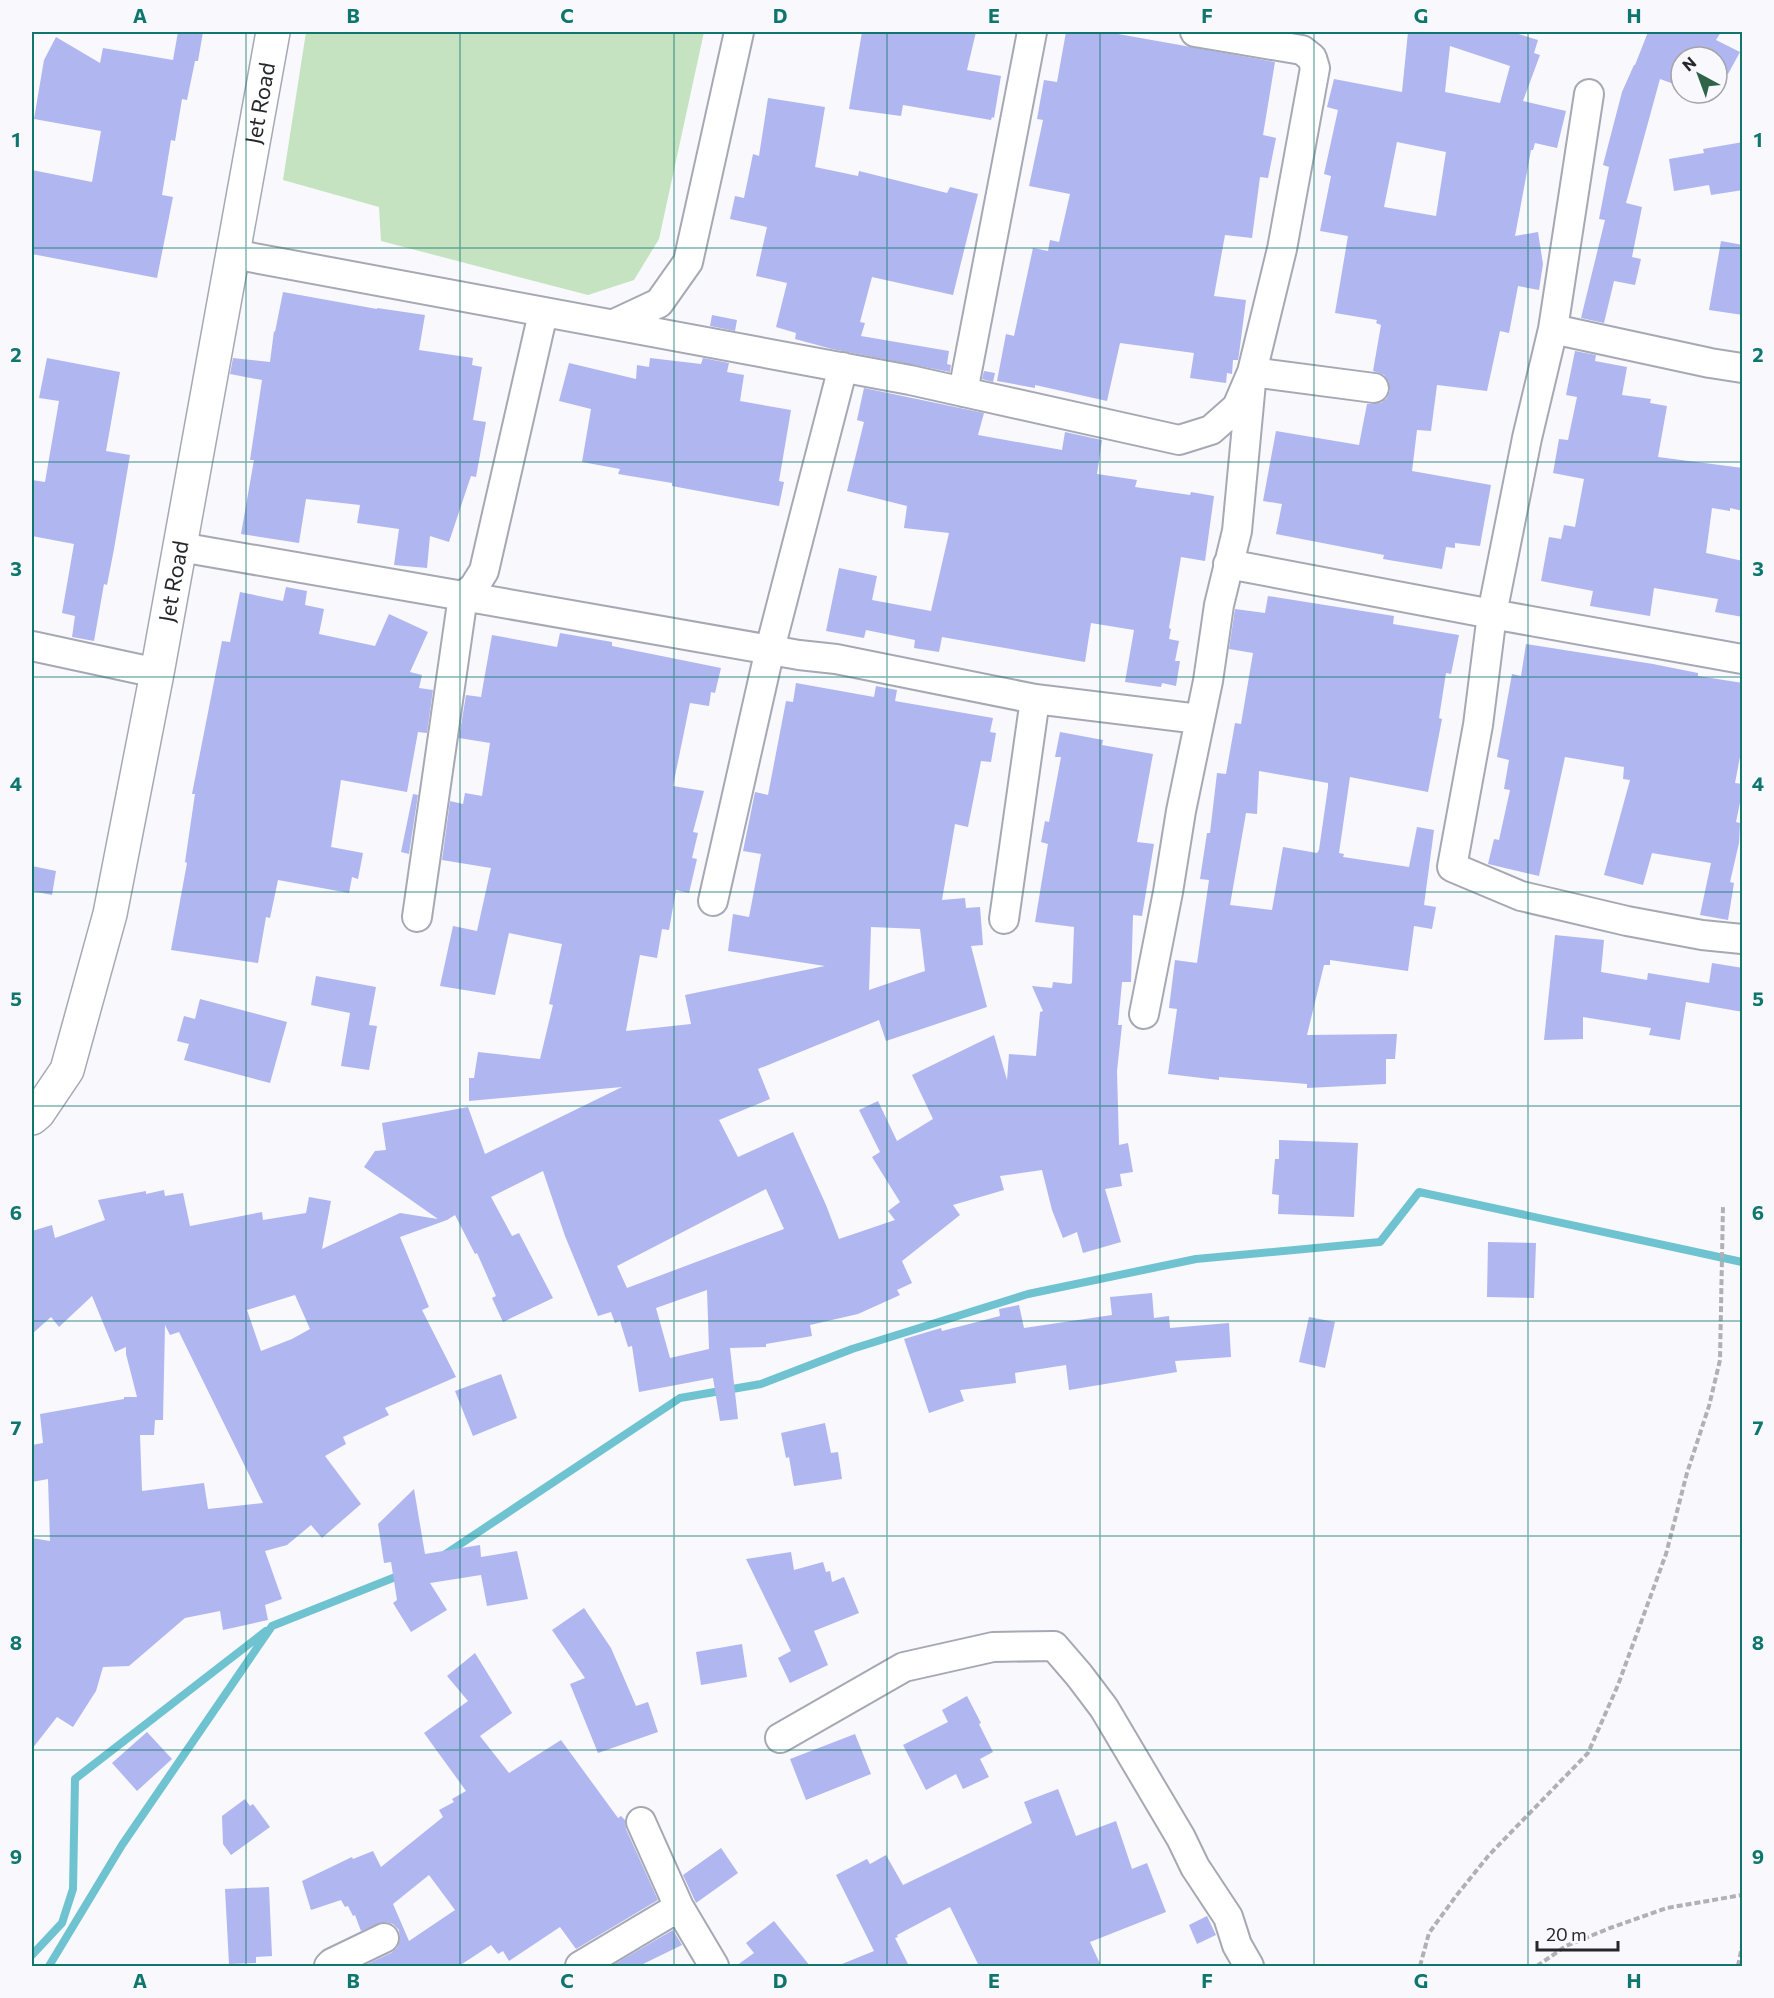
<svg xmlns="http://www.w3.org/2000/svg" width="1774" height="1998" font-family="Commissioner,sans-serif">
  <rect width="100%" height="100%" fill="#f8f8fd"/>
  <path fill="#c5e3c1" d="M 306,32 L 704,32 L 659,239 L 634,280 L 588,295 L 381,241 L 379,207 L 283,180 Z"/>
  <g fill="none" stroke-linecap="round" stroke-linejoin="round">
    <path stroke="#6fc3d0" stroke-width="8" d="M 444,1555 L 680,1398 L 761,1384 L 852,1349 L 1028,1294 L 1196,1259 L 1380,1242 L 1419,1192 L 1742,1262
      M 32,1955 L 62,1923 L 73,1889 L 75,1779 L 266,1631
      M 49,1966 L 122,1845 L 272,1626 L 403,1574"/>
  </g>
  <path fill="#b0b6f0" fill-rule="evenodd" d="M 178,32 L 203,32 L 198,61 L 195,61 L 187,100 L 182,99 L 175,141 L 171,140 L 162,195 L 173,197 L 157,278 L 32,254 L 32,170 L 92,182 L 101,131 L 34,119 L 44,60 L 56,37 L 100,63 L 103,48 L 173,60 Z
    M 862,32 L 976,32 L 967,70 L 1001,76 L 994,118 L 992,117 L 991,120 L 903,105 L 901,116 L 849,109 Z
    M 1066,32 L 1107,32 L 1275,62 L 1263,135 L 1276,138 L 1268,178 L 1260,177 L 1252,238 L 1225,235 L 1214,296 L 1246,300 L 1239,354 L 1238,360 L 1233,360 L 1232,374 L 1227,373 L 1226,383 L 1190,378 L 1194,353 L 1120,343 L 1107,401 L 1035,385 L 1035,388 L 997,381 L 1006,334 L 1014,336 L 1033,248 L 1048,251 L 1050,240 L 1059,242 L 1070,194 L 1029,186 L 1043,120 L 1037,119 L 1044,80 L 1057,82 Z
    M 1408,32 L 1512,32 L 1538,40 L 1534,53 L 1540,55 L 1523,101 L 1566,111 L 1557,148 L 1535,143 L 1533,150 L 1531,150 L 1515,236 L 1538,232 L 1543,264 L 1539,290 L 1518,286 L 1509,333 L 1500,331 L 1487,391 L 1437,385 L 1431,431 L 1417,430 L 1412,471 L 1491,485 L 1480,546 L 1455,543 L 1455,548 L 1446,547 L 1442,569 L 1383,559 L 1384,555 L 1276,534 L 1282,504 L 1263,501 L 1276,431 L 1359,445 L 1367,404 L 1381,403 L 1387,398 L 1390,391 L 1389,382 L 1384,375 L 1373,371 L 1381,325 L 1376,323 L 1377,320 L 1335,313 L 1348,236 L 1320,231 L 1331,176 L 1324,174 L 1338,110 L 1327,107 L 1334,79 L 1402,92 ZM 1450,46 L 1510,66 L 1500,103 L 1445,92 ZM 1397,142 L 1446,152 L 1436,216 L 1384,207 Z
    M 1648,32 L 1721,32 L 1716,40 L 1740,52 L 1728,74 L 1717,68 L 1717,57 L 1696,57 L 1686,52 L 1684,57 L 1681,57 L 1681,66 L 1674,84 L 1660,79 L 1626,203 L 1642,207 L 1632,257 L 1641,259 L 1635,285 L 1614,281 L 1604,323 L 1581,318 L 1605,220 L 1599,219 L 1609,167 L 1603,165 L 1622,92 L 1634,65 L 1635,65 Z
    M 768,98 L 825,107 L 815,167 L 858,176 L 859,171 L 947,193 L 950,187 L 978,194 L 953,295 L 872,277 L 860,322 L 865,323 L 861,336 L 949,351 L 947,364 L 951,365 L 950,372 L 832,349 L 795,339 L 796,333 L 776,327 L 787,283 L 756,276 L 767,227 L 730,219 L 735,196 L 744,198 L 753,154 L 759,156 Z
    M 1743,142 L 1743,190 L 1711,195 L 1709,185 L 1674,191 L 1669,159 L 1704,153 L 1703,149 Z
    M 1721,241 L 1743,245 L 1743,315 L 1709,310 Z
    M 283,292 L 377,309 L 377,308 L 425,315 L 419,350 L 473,358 L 472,365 L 482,367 L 473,420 L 486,422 L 476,477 L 471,476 L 449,542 L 430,536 L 427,568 L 394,565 L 399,529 L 357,523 L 360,505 L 306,499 L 299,543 L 241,534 L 254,460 L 250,460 L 262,380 L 230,374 L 233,358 L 270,362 L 274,331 L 275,332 Z
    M 712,315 L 737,320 L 735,331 L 710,326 Z
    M 1575,351 L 1596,355 L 1595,361 L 1627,367 L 1622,395 L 1651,399 L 1650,403 L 1667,406 L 1658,457 L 1743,468 L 1743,511 L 1730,508 L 1730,511 L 1712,508 L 1706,553 L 1743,561 L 1743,617 L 1715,612 L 1718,599 L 1654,588 L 1650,616 L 1590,606 L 1593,591 L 1541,581 L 1549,537 L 1561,539 L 1564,525 L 1575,527 L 1584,479 L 1553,473 L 1559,439 L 1568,440 L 1577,397 L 1566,395 Z
    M 47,358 L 120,372 L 106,451 L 130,455 L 114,549 L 107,585 L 104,584 L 94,641 L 72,637 L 75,616 L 62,613 L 74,544 L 32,536 L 32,480 L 45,482 L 59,401 L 39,398 Z
    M 650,358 L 701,364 L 703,358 L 729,363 L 727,372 L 744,375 L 740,401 L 791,410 L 779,481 L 784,482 L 779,506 L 672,486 L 672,483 L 618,474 L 620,469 L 582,462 L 591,409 L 559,401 L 569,363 L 636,379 L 637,365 L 649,367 Z
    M 984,371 L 995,373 L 993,382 L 982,379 Z
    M 864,388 L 984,413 L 978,435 L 1062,450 L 1065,432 L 1102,440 L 1097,474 L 1137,480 L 1135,487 L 1190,495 L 1191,492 L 1214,496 L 1205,561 L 1181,557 L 1169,628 L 1171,629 L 1169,639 L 1179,641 L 1175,661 L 1180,661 L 1176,686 L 1162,683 L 1161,687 L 1125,682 L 1134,630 L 1091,623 L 1085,662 L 942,637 L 939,652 L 914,648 L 915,640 L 866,630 L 864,638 L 826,631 L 839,568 L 877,576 L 872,600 L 931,611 L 949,533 L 904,528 L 907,506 L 847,491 L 864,422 L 857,420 Z
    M 286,587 L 307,591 L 305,605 L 324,609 L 319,634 L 375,646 L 389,614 L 428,632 L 410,672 L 422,675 L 419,688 L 433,690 L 427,733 L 418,732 L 407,792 L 341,780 L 331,847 L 363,853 L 358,879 L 352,877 L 349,893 L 278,880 L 270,918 L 266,917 L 258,963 L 171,950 L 187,863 L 185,862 L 195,794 L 192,794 L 222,641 L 230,642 L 240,592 L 283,601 Z
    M 1268,596 L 1394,616 L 1393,624 L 1459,635 L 1451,674 L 1446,673 L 1439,718 L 1442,719 L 1428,792 L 1350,777 L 1339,853 L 1344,854 L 1343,857 L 1409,867 L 1417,827 L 1434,830 L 1424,905 L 1436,907 L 1432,929 L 1414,926 L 1408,971 L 1330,960 L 1330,965 L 1324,965 L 1307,1035 L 1397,1034 L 1395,1059 L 1386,1059 L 1386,1084 L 1307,1088 L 1307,1084 L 1219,1077 L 1219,1080 L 1168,1074 L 1177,1009 L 1169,1008 L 1175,960 L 1197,963 L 1209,880 L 1200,879 L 1207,833 L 1210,833 L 1217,773 L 1226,774 L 1235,723 L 1241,724 L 1253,653 L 1229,649 L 1235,609 L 1265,613 ZM 1259,771 L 1328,783 L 1328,787 L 1319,850 L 1317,853 L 1283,847 L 1272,910 L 1230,905 L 1246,813 L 1257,814 Z
    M 560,633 L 612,642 L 612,646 L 721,668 L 715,693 L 711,692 L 709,706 L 690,703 L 673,786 L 704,791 L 693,832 L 698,833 L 692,858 L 697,859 L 689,893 L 676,890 L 669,930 L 662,929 L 657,958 L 640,955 L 626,1031 L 691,1024 L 685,995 L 825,966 L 728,951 L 733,914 L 749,917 L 761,854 L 743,851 L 755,792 L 768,795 L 786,701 L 793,702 L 796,683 L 874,697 L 876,686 L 897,690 L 895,701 L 993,718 L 990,732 L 996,733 L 991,762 L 981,761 L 968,827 L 955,824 L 942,900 L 965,898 L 966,908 L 980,907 L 983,945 L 971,946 L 987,1007 L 886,1041 L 879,1020 L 758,1069 L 770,1099 L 719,1120 L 738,1157 L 793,1132 L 826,1205 L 839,1239 L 895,1220 L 888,1211 L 900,1202 L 872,1157 L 880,1152 L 859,1110 L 878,1101 L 897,1141 L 933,1119 L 912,1075 L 994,1035 L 1007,1080 L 1009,1054 L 1036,1056 L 1040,1012 L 1043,1011 L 1032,986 L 1052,988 L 1053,982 L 1070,984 L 1072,983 L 1074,927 L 1035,922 L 1048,844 L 1041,842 L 1045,821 L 1049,822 L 1061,757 L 1055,757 L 1060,732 L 1103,740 L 1102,745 L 1153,754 L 1137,842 L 1154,844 L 1142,916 L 1133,915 L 1131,982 L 1122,982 L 1118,1025 L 1122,1025 L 1117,1071 L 1119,1145 L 1128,1143 L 1133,1172 L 1120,1174 L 1122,1186 L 1105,1189 L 1121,1242 L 1083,1253 L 1077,1232 L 1063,1238 L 1052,1210 L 1042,1170 L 1000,1176 L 1004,1190 L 953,1205 L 960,1215 L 902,1261 L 912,1283 L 897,1290 L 900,1295 L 858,1314 L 810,1325 L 812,1336 L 766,1344 L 766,1347 L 730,1348 L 738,1419 L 720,1421 L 713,1378 L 639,1392 L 632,1346 L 628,1347 L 620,1321 L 615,1323 L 611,1312 L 598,1316 L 565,1236 L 543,1171 L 491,1197 L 512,1236 L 519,1233 L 553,1298 L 503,1322 L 492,1298 L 496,1296 L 477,1253 L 475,1254 L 455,1215 L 447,1220 L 400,1237 L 429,1307 L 422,1310 L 456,1377 L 385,1408 L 389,1415 L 343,1437 L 346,1444 L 325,1456 L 361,1504 L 322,1538 L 311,1525 L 287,1545 L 265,1551 L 282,1599 L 265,1605 L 268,1620 L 223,1630 L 220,1611 L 185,1618 L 129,1666 L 103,1667 L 96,1691 L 73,1727 L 57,1717 L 32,1749 L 32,1538 L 50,1541 L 48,1479 L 32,1482 L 32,1445 L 43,1443 L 40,1414 L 124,1399 L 124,1397 L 137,1397 L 126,1354 L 126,1347 L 115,1352 L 92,1296 L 59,1327 L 51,1317 L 32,1334 L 32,1231 L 52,1225 L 55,1238 L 105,1220 L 98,1200 L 146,1191 L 146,1194 L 164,1190 L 165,1196 L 183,1193 L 190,1226 L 262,1212 L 263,1220 L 306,1213 L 309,1197 L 331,1201 L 322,1249 L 400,1213 L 438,1219 L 364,1167 L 375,1151 L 386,1150 L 382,1123 L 468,1107 L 485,1154 L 622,1087 L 469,1101 L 469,1078 L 474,1078 L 478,1052 L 540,1059 L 553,1005 L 549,1004 L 562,944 L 509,933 L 495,995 L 440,986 L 453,926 L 477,931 L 491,868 L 442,860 L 450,801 L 463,804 L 465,793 L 482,796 L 490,743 L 459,738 L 466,695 L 481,697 L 492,635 L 557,647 ZM 871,927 L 920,929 L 925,971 L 869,990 ZM 766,1189 L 784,1229 L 627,1288 L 617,1266 ZM 707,1290 L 709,1349 L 670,1358 L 656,1308 ZM 295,1295 L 310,1329 L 292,1339 L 261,1351 L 247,1310 ZM 165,1325 L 170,1335 L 179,1332 L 263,1503 L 208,1509 L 204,1483 L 142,1491 L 140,1435 L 154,1435 L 155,1420 L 163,1420 Z
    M 1526,644 L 1653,664 L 1698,673 L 1698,676 L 1743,683 L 1743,741 L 1735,783 L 1743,784 L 1743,788 L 1736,822 L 1740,823 L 1739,843 L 1730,882 L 1734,883 L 1728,920 L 1700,915 L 1711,863 L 1652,853 L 1643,885 L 1604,875 L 1630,780 L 1623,779 L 1624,767 L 1565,757 L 1539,876 L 1488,864 L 1494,839 L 1499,840 L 1510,790 L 1504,789 L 1509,760 L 1497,757 L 1512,674 L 1521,676 Z
    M 413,794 L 418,795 L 409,854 L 401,852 Z
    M 32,866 L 56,871 L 52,895 L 32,891 Z
    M 1555,935 L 1604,940 L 1601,972 L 1647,980 L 1648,973 L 1709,983 L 1712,963 L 1743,968 L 1743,1012 L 1686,1002 L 1680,1040 L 1649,1035 L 1651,1028 L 1583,1017 L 1583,1039 L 1544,1040 Z
    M 316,976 L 376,987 L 369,1025 L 377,1026 L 369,1070 L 341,1066 L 350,1013 L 311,1005 Z
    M 200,999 L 287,1022 L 270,1083 L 184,1060 L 189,1044 L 177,1041 L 184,1016 L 195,1019 Z
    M 1279,1140 L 1358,1143 L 1354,1217 L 1278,1214 L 1279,1195 L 1272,1194 L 1275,1159 L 1279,1159 Z
    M 1488,1242 L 1536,1243 L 1534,1298 L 1487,1297 Z
    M 1152,1293 L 1154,1318 L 1169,1316 L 1170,1328 L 1229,1323 L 1231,1357 L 1175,1361 L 1177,1372 L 1069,1390 L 1066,1365 L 1015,1373 L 1016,1383 L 960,1390 L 964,1401 L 929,1413 L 904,1339 L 941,1328 L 942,1331 L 1000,1316 L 999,1309 L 1019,1305 L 1024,1328 L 1112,1315 L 1110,1297 Z
    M 1309,1317 L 1335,1322 L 1325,1368 L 1299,1362 Z
    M 501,1374 L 517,1418 L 473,1436 L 455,1391 Z
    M 825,1423 L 831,1453 L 838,1452 L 842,1479 L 794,1486 L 789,1457 L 786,1458 L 781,1433 Z
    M 414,1489 L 425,1554 L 480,1545 L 481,1557 L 517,1551 L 528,1599 L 487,1606 L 481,1575 L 430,1583 L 447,1610 L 411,1632 L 393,1603 L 397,1600 L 391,1562 L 384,1563 L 378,1524 Z
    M 791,1552 L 794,1570 L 823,1562 L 826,1572 L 830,1571 L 832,1582 L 844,1577 L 859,1613 L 814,1631 L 828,1665 L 790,1683 L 778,1658 L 791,1651 L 746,1559 Z
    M 584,1608 L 611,1648 L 636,1706 L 648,1702 L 658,1732 L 598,1753 L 570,1684 L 585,1678 L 552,1630 Z
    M 742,1644 L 747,1677 L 701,1685 L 696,1652 Z
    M 475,1653 L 512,1713 L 480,1736 L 509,1773 L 561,1740 L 618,1818 L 621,1816 L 625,1820 L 626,1829 L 658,1900 L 576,1949 L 560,1927 L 509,1961 L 503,1951 L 498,1954 L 491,1945 L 459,1966 L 363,1966 L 391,1953 L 397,1948 L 400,1939 L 399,1930 L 393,1924 L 385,1922 L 361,1931 L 355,1915 L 353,1916 L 348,1906 L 345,1907 L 341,1900 L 311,1910 L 302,1881 L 352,1857 L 353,1859 L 373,1851 L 381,1867 L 443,1817 L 439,1810 L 454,1802 L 452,1799 L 466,1791 L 424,1733 L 468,1701 L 447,1676 ZM 429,1875 L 455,1910 L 409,1941 L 393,1904 Z
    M 967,1696 L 981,1723 L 979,1724 L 993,1752 L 980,1759 L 989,1777 L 963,1789 L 956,1774 L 926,1790 L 903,1745 L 948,1722 L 942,1710 Z
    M 147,1732 L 172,1759 L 137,1791 L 112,1763 Z
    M 855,1734 L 871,1774 L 806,1800 L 790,1759 Z
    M 1058,1789 L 1076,1836 L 1116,1821 L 1132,1869 L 1147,1863 L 1166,1912 L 1090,1942 L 1101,1966 L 979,1966 L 950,1907 L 897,1935 L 898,1937 L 895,1938 L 909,1966 L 837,1966 L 874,1951 L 836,1875 L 867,1859 L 870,1864 L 886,1855 L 903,1885 L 1032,1823 L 1024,1802 Z
    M 245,1799 L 250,1806 L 253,1804 L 270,1827 L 231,1855 L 223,1844 L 222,1816 Z
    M 721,1848 L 738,1873 L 696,1903 L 683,1875 Z
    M 269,1887 L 272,1956 L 256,1957 L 256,1963 L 229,1964 L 225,1889 Z
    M 1207,1916 L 1216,1935 L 1197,1944 L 1189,1925 Z
    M 774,1921 L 810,1966 L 736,1966 L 754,1953 L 746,1943 Z
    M 673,1930 L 682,1945 L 639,1966 L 611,1966 Z"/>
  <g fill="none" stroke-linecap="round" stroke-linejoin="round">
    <g stroke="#a6a8b3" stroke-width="32">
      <path id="minor" d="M 1589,94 L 1553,329 L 1527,438 L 1492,614 L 1478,725 L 1452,867 L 1521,896 L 1627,921 L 1702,935 L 1742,939
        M 233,254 L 910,380 L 1179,440 L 1211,430 L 1237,407 L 1252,372 L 1282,249 L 1315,68 L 1312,58 L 1302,50 L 1195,32
        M 614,324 L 659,303 L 688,262 L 739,32
        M 1553,329 L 1710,363 L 1742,368
        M 963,392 L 1032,32
        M 180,547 L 463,596 L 474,587 L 484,571 L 543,313
        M 1228,564 L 1492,614 L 1742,659
        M 32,646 L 157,673
        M 713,901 L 770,649 L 843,367
        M 417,917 L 463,596 L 799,655 L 836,659 L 1035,699 L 1199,719
        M 1004,919 L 1035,699
        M 1144,1014 L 1168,892 L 1181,811 L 1208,681 L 1219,605 L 1237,531 L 1252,372 L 1374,388
        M 780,1738 L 904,1667 L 993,1647 L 1054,1646 L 1079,1675 L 1104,1708 L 1181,1838 L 1195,1867 L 1228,1917 L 1237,1945 L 1249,1966
        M 641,1822 L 679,1907 L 714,1966
        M 329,1966 L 332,1963 L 384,1938
        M 580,1966 L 679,1907"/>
    </g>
    <g stroke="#a6a8b3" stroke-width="36">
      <g id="secondary">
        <path id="s1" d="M 32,1118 L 38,1113 L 67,1070 L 110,914 L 157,673 L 273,32"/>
      </g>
    </g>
    <path stroke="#b0b0b5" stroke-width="4" stroke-dasharray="6 3" stroke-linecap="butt" d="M 1420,1966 L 1429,1933 L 1456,1896 L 1489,1855 L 1588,1753 L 1618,1685 L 1666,1554 L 1687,1473 L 1709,1406 L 1720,1360 L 1723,1206
      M 1537,1966 L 1566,1946 L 1610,1928 L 1667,1908 L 1742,1895
      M 1738,1966 L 1742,1946"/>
    <use href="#minor" stroke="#fff" stroke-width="28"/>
    <use href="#secondary" stroke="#fff" stroke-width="33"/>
  </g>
  <path fill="none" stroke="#0f766e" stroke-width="1.5" stroke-opacity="0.55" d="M 246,32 L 246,1966M 460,32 L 460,1966M 674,32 L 674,1966M 887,32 L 887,1966M 1100,32 L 1100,1966M 1314,32 L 1314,1966M 1528,32 L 1528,1966M 32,248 L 1742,248M 32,462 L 1742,462M 32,677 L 1742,677M 32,892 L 1742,892M 32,1106 L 1742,1106M 32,1321 L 1742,1321M 32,1536 L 1742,1536M 32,1750 L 1742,1750"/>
  <g text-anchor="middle" stroke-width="5" stroke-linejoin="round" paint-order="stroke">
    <g font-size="22" fill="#26272b" stroke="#f8f8fd">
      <text dy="8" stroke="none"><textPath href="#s1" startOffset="1046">Jet Road</textPath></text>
      <text dy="8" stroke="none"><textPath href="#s1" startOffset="560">Jet Road</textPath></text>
    </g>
  </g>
  <rect width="1774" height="1998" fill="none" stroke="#f8f8fd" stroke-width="66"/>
  <g transform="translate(1699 75) rotate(319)"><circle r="28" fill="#f8f8fd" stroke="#a4a4a9" stroke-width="1.5"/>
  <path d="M0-4.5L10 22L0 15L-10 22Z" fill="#2f6449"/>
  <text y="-9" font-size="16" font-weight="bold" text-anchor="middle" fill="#26272b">N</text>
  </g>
  <path d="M1537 1941v9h81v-9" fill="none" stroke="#26272b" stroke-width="3"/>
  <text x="1546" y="1941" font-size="18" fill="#26272b" stroke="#f8f8fd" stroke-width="4.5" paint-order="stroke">20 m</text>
  <rect x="33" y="33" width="1708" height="1932" fill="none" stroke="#0f766e" stroke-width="2"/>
  <g font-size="20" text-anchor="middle" font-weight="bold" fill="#0f766e">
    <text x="140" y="23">A</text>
    <text x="353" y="23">B</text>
    <text x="567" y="23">C</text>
    <text x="780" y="23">D</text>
    <text x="994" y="23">E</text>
    <text x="1207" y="23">F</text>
    <text x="1421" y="23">G</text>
    <text x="1634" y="23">H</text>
    <text x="16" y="147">1</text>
    <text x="1758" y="147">1</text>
    <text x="16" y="362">2</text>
    <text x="1758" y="362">2</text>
    <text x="16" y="576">3</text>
    <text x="1758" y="576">3</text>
    <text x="16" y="791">4</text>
    <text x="1758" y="791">4</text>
    <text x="16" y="1006">5</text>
    <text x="1758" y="1006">5</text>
    <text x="16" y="1220">6</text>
    <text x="1758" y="1220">6</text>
    <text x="16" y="1435">7</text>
    <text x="1758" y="1435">7</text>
    <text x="16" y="1650">8</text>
    <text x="1758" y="1650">8</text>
    <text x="16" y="1864">9</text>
    <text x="1758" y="1864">9</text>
    <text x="140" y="1988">A</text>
    <text x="353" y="1988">B</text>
    <text x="567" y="1988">C</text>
    <text x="780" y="1988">D</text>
    <text x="994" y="1988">E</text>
    <text x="1207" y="1988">F</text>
    <text x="1421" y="1988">G</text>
    <text x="1634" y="1988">H</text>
  </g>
</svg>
